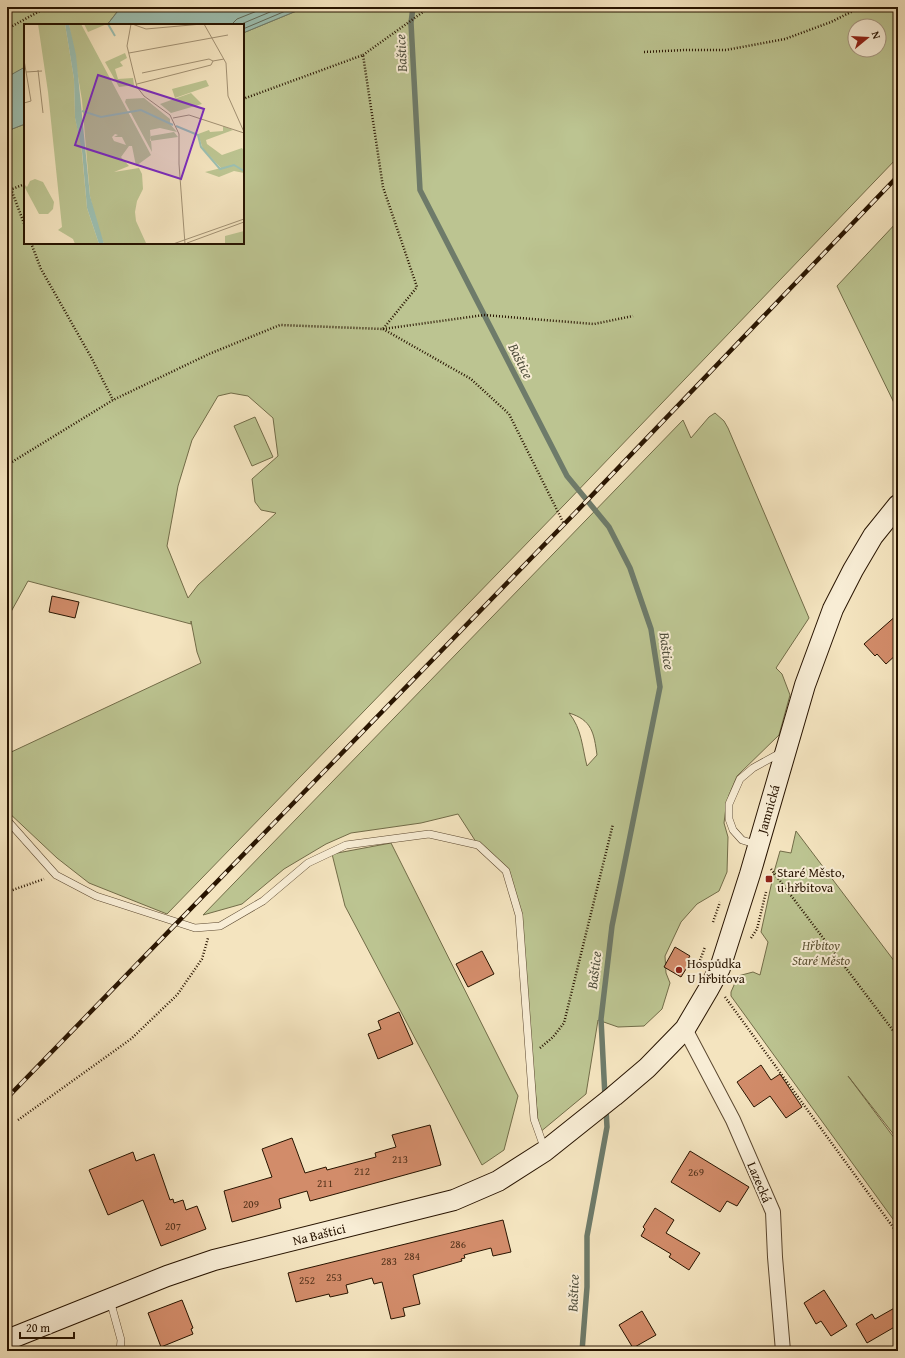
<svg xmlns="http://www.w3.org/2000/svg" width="905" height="1358" font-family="'Gentium Book Plus',serif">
  <rect width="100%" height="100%" fill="#f4e4bf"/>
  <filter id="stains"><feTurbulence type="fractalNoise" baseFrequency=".005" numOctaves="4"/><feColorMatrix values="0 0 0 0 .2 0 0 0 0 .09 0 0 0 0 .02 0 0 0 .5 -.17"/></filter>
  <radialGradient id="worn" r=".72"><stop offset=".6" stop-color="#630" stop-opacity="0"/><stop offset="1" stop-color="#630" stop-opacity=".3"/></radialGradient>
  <path fill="#bcc491" stroke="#726c48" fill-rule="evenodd" d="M 7,7 L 121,7 L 107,25 L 25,25 L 25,70 L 7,78 Z
    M 306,7 L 898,7 L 898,157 L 566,503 L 167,914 L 89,883 L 57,858 L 7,811 L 7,754 L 201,663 L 197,652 L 191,621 L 191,624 L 28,581 L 7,619 L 7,131 L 25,124 L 25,243 L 243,243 L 243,33 ZM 855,26 L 879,26 L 879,50 L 855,50 ZM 231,393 L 248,396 L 273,418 L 278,456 L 252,479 L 255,502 L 261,510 L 276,513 L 198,585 L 188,598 L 167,546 L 178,486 L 192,440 L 218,396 Z
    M 898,221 L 898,411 L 837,286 Z
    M 715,413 L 724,421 L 728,428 L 809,618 L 776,668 L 782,674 L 790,695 L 779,735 L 737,776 L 729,795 L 726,807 L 724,823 L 728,837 L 727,872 L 719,891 L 697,904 L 681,922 L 665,956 L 666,973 L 670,983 L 662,1009 L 644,1026 L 618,1027 L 598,1020 L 586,1094 L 539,1133 L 519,915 L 506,871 L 478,845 L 458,814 L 421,823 L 351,833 L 326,844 L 284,869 L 242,904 L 203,915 L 683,420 L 691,438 L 709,417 ZM 569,713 C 592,720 594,733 597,755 L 587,766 C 582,747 582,729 569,713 Z
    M 255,417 L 273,457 L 252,466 L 234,426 Z
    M 796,831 L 898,966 L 898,1140 L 848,1076 L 898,1143 L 898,1226 L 731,996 L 731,992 L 738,976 L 753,972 L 760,975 L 768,942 L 761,932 L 774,872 L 780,851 L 791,853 Z
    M 391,843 L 518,1096 L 504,1150 L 482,1165 L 345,906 L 332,854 Z"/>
  <path fill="#9cbfb1" stroke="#6e7b6a" d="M 121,7 L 306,7 L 243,33 L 243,25 L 107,25 Z
    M 25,67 L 25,124 L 7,131 L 7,77 Z"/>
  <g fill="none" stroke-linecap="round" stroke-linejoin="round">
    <path stroke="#626a58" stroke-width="1" d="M 231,25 L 237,19 L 267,7
      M 239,25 L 282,7
      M 243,29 L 295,7"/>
    <path stroke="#6e7b6a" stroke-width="5.5" d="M 413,7 L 411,23 L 420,190 L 567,476 L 609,527 L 630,568 L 651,629 L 660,687 L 612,926 L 601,1019 L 605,1097
      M 582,1351 L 587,1287 L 587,1236 L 607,1127 L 606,1109"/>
  </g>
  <path fill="#d28c6a" stroke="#281400" d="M 52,596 L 79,602 L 75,618 L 49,612 Z
    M 898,614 L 898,653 L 886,664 L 877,654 L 875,656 L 864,644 Z
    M 675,947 L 690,956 L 688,959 L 691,961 L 681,977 L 664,967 Z
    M 482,951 L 494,974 L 468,987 L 456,964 Z
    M 399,1012 L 413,1044 L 378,1059 L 368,1034 L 381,1029 L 378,1021 Z
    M 761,1065 L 771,1080 L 780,1074 L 802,1107 L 786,1118 L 770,1096 L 754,1107 L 737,1082 Z
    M 430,1125 L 441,1165 L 310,1201 L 307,1191 L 279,1199 L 281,1208 L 232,1222 L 224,1191 L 272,1177 L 262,1149 L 292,1138 L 305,1173 L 326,1167 L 327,1170 L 376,1157 L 375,1153 L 396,1147 L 392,1135 Z
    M 690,1151 L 749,1187 L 737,1206 L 727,1201 L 720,1212 L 671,1182 Z
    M 133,1152 L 136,1161 L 154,1154 L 170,1200 L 173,1199 L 174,1203 L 183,1200 L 186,1210 L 197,1206 L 206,1229 L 161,1246 L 143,1200 L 108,1215 L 89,1170 Z
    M 655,1208 L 674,1220 L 666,1233 L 700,1253 L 689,1270 L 669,1257 L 671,1254 L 641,1236 L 645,1229 L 643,1227 Z
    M 503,1220 L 511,1252 L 493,1256 L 491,1248 L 464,1255 L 465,1258 L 461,1259 L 462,1261 L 413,1275 L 420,1304 L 403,1308 L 405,1316 L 391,1319 L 382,1282 L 374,1284 L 372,1278 L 346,1285 L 348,1293 L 330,1297 L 329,1294 L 296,1302 L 288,1273 Z
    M 824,1290 L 847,1326 L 831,1336 L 821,1321 L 816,1324 L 804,1303 Z
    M 182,1300 L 193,1328 L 191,1329 L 193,1334 L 161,1347 L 148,1313 Z
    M 898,1306 L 898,1325 L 867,1343 L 856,1324 L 872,1314 L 875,1319 Z
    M 642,1311 L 656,1335 L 633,1348 L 619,1325 Z"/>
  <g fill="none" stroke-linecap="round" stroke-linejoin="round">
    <g stroke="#5b4830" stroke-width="8">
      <path id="service" d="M 7,820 L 56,875 L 96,896 L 195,928 L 220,926 L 263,901 L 308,863 L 346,845 L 429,834 L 478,845 L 506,871 L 519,915 L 534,1119 L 545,1150
        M 758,845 L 742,840 L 733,830 L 729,819 L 729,804 L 740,779 L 753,768 L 782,752
        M 110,1300 L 121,1340 L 120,1351"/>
    </g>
    <g stroke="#5b4830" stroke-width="16">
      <path id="minor" d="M 685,1029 L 733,1120 L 773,1212 L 775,1257 L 783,1351"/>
    </g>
    <g stroke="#281400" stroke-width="22">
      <path id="secondary" d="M 7,1340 L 167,1276 L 214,1260 L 454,1200 L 498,1181 L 545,1151 L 614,1096 L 647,1068 L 685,1029 L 708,990 L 720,968 L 750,874 L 805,685 L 833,609 L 853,570 L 873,536 L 898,505"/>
    </g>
    <path stroke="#281400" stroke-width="2.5" stroke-dasharray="1 2" stroke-linecap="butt" d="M 7,29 L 47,7
      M 644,52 L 685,50 L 726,50 L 785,39 L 831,22 L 861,7
      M 363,55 L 430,7
      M 11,189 L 25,226
      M 7,191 L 25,184
      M 31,243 L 41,269 L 91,357 L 113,400
      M 383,329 L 471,379 L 509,414 L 564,524
      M 383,329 L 484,315 L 594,324 L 633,316
      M 7,465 L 113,400 L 209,354 L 280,325 L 383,329 L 417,287 L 383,187 L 363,55 L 243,99
      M 771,869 L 898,1037
      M 7,892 L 44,879
      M 713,922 L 720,902
      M 751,938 L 757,929 L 766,892
      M 699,963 L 705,947
      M 725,997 L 898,1234
      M 540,1048 L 553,1037 L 564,1023 L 613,824
      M 18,1120 L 131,1039 L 177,995 L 202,959 L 208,938"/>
    <use href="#service" stroke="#f8edd5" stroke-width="7"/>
    <use href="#minor" stroke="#f8edd5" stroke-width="14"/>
    <use href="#secondary" stroke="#f8edd5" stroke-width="20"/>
    <g stroke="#281400" stroke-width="4.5">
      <path id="rail" d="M 7,1098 L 576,512 L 898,176"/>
    </g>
    <use href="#rail" stroke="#f8edd5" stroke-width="3" stroke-dasharray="9" stroke-linecap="butt"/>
  </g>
  <g fill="#8f2418" stroke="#f8edd5" stroke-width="1.5">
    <rect x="765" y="875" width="8" height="8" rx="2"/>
    <circle cx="679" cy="970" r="4"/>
  </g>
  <g text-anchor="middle" stroke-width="4" stroke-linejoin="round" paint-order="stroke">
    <g font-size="11" fill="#52321a">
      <text x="400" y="1163">213</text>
      <text x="362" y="1175">212</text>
      <text x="696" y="1176">269</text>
      <text x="325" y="1187">211</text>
      <text x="251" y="1208">209</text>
      <text x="173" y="1230">207</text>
      <text x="458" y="1248">286</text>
      <text x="412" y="1260">284</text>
      <text x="389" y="1265">283</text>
      <text x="334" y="1281">253</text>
      <text x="307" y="1284">252</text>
    </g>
    <g font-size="13" fill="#281400" stroke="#f8edd5">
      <text transform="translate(768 809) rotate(-74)" y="5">Jamnická</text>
      <text transform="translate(760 1182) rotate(67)" y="5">Lazecká</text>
      <text transform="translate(319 1234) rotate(-14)" y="5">Na Baštici</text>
    </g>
    <g font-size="13" fill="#281400" stroke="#f8edd5" text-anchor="start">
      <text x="777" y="877">Staré Město,<tspan x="777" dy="15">u hřbitova</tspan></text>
      <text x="687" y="968">Hospůdka<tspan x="687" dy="15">U hřbitova</tspan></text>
    </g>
    <g font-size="13" font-style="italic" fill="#5c5233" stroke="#f8edd5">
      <text x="821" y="950">Hřbitov<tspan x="821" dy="15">Staré Město</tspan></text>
    </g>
    <g font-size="14" font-style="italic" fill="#51503e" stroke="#f8edd5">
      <text transform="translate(401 53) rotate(-93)" y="5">Baštice</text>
      <text transform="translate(521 361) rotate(63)" y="5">Baštice</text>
      <text transform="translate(667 651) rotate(82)" y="5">Baštice</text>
      <text transform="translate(594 970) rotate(-83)" y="5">Baštice</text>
      <text transform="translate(573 1293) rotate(-88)" y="5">Baštice</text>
    </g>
  </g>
  <g transform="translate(24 24)">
    <rect width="220" height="220" fill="#f4e4bf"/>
    <path d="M 14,0 L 41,0 L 50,55 L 51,94 L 57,119 L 63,184 L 75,220 L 51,220 L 49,215 L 34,206 L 38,203 L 24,68 ZM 45,0 L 57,0 L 127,131 L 112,142 L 108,122 L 105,122 L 97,133 L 105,142 L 90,148 L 115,144 L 118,150 L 119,165 L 113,177 L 111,188 L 112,197 L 122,219 L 80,220 L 73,202 L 66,172 L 58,76 ZM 91,110 L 94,111 L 90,113 L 98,113 L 102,121 L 90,117 L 88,113 ZM 60,0 L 83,0 L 64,8 ZM 101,29 L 103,34 L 96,38 L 99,42 L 91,45 L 94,55 L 109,54 L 110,61 L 95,63 L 81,38 ZM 182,56 L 185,62 L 151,74 L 148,65 ZM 167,69 L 178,80 L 147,89 L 136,80 ZM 120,74 L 146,95 L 146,100 L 153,108 L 136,104 L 126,106 L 128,128 L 101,78 L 102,75 ZM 199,102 L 209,106 L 182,116 L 183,120 L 198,131 L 218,124 L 220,127 L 220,149 L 210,147 L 195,153 L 181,148 L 197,144 L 179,125 L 174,110 L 185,106 L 186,108 L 199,107 ZM 150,108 L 154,113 L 126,117 L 127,112 ZM 11,155 L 19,158 L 30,178 L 29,185 L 24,190 L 15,190 L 0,162 L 0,160 L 3,163 L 6,157 ZM 220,207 L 220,220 L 201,220 L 201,212 Z" fill="#bcc491" fill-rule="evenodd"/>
    <path d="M 41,0 L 45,0 L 52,31 L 66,172 L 80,220 L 75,220 L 63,184 L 58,127 L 51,94 L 50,55 Z" fill="#9cbfb1"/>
    <path fill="none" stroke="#9cbfb1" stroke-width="2" d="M 84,0 L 91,12M 58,87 L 77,93 L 117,86 L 149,101M 152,102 L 174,111 L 177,123 L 196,145 L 210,141 L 220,147"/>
    <path fill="none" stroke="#a29173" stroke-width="1" d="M 107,0 L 103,22 L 113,63 L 120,72 L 146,91 L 155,110 L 155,140 L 161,220M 108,0 L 122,5 L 178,0M 180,0 L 202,39 L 204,72 L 220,108M 105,29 L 204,11M 0,36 L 7,77 L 0,79M 14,46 L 19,89M 2,48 L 18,47M 118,49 L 185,35 L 189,37 L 200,35M 113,60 L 187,41 L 189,37M 149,94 L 165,91 L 220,109M 163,219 L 220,198M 149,220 L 220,195"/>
    <path fill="#7b2cbf" fill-opacity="0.15" stroke="#7b2cbf" stroke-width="2" d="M 74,51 L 180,85 L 157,155 L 51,121 Z"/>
    <rect width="220" height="220" fill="none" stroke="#281400" stroke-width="2"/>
  </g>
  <rect width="905" height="1358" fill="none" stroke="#f4e4bf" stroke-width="24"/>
  <rect x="8" y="8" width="889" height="1342" fill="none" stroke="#281400" stroke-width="2"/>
  <rect x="12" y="12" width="881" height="1334" fill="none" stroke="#281400"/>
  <g transform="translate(867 38) rotate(72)"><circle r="19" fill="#f8edd5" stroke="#a59680"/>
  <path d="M0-3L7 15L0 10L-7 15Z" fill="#8f2418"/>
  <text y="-6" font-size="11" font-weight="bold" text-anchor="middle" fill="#281400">N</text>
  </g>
  <path d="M20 1332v6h54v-6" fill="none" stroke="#281400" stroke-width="2"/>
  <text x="26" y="1332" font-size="12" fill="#281400" stroke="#f8edd5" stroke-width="3" paint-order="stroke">20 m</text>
  <rect width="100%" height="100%" filter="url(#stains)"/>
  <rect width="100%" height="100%" fill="url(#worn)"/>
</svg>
